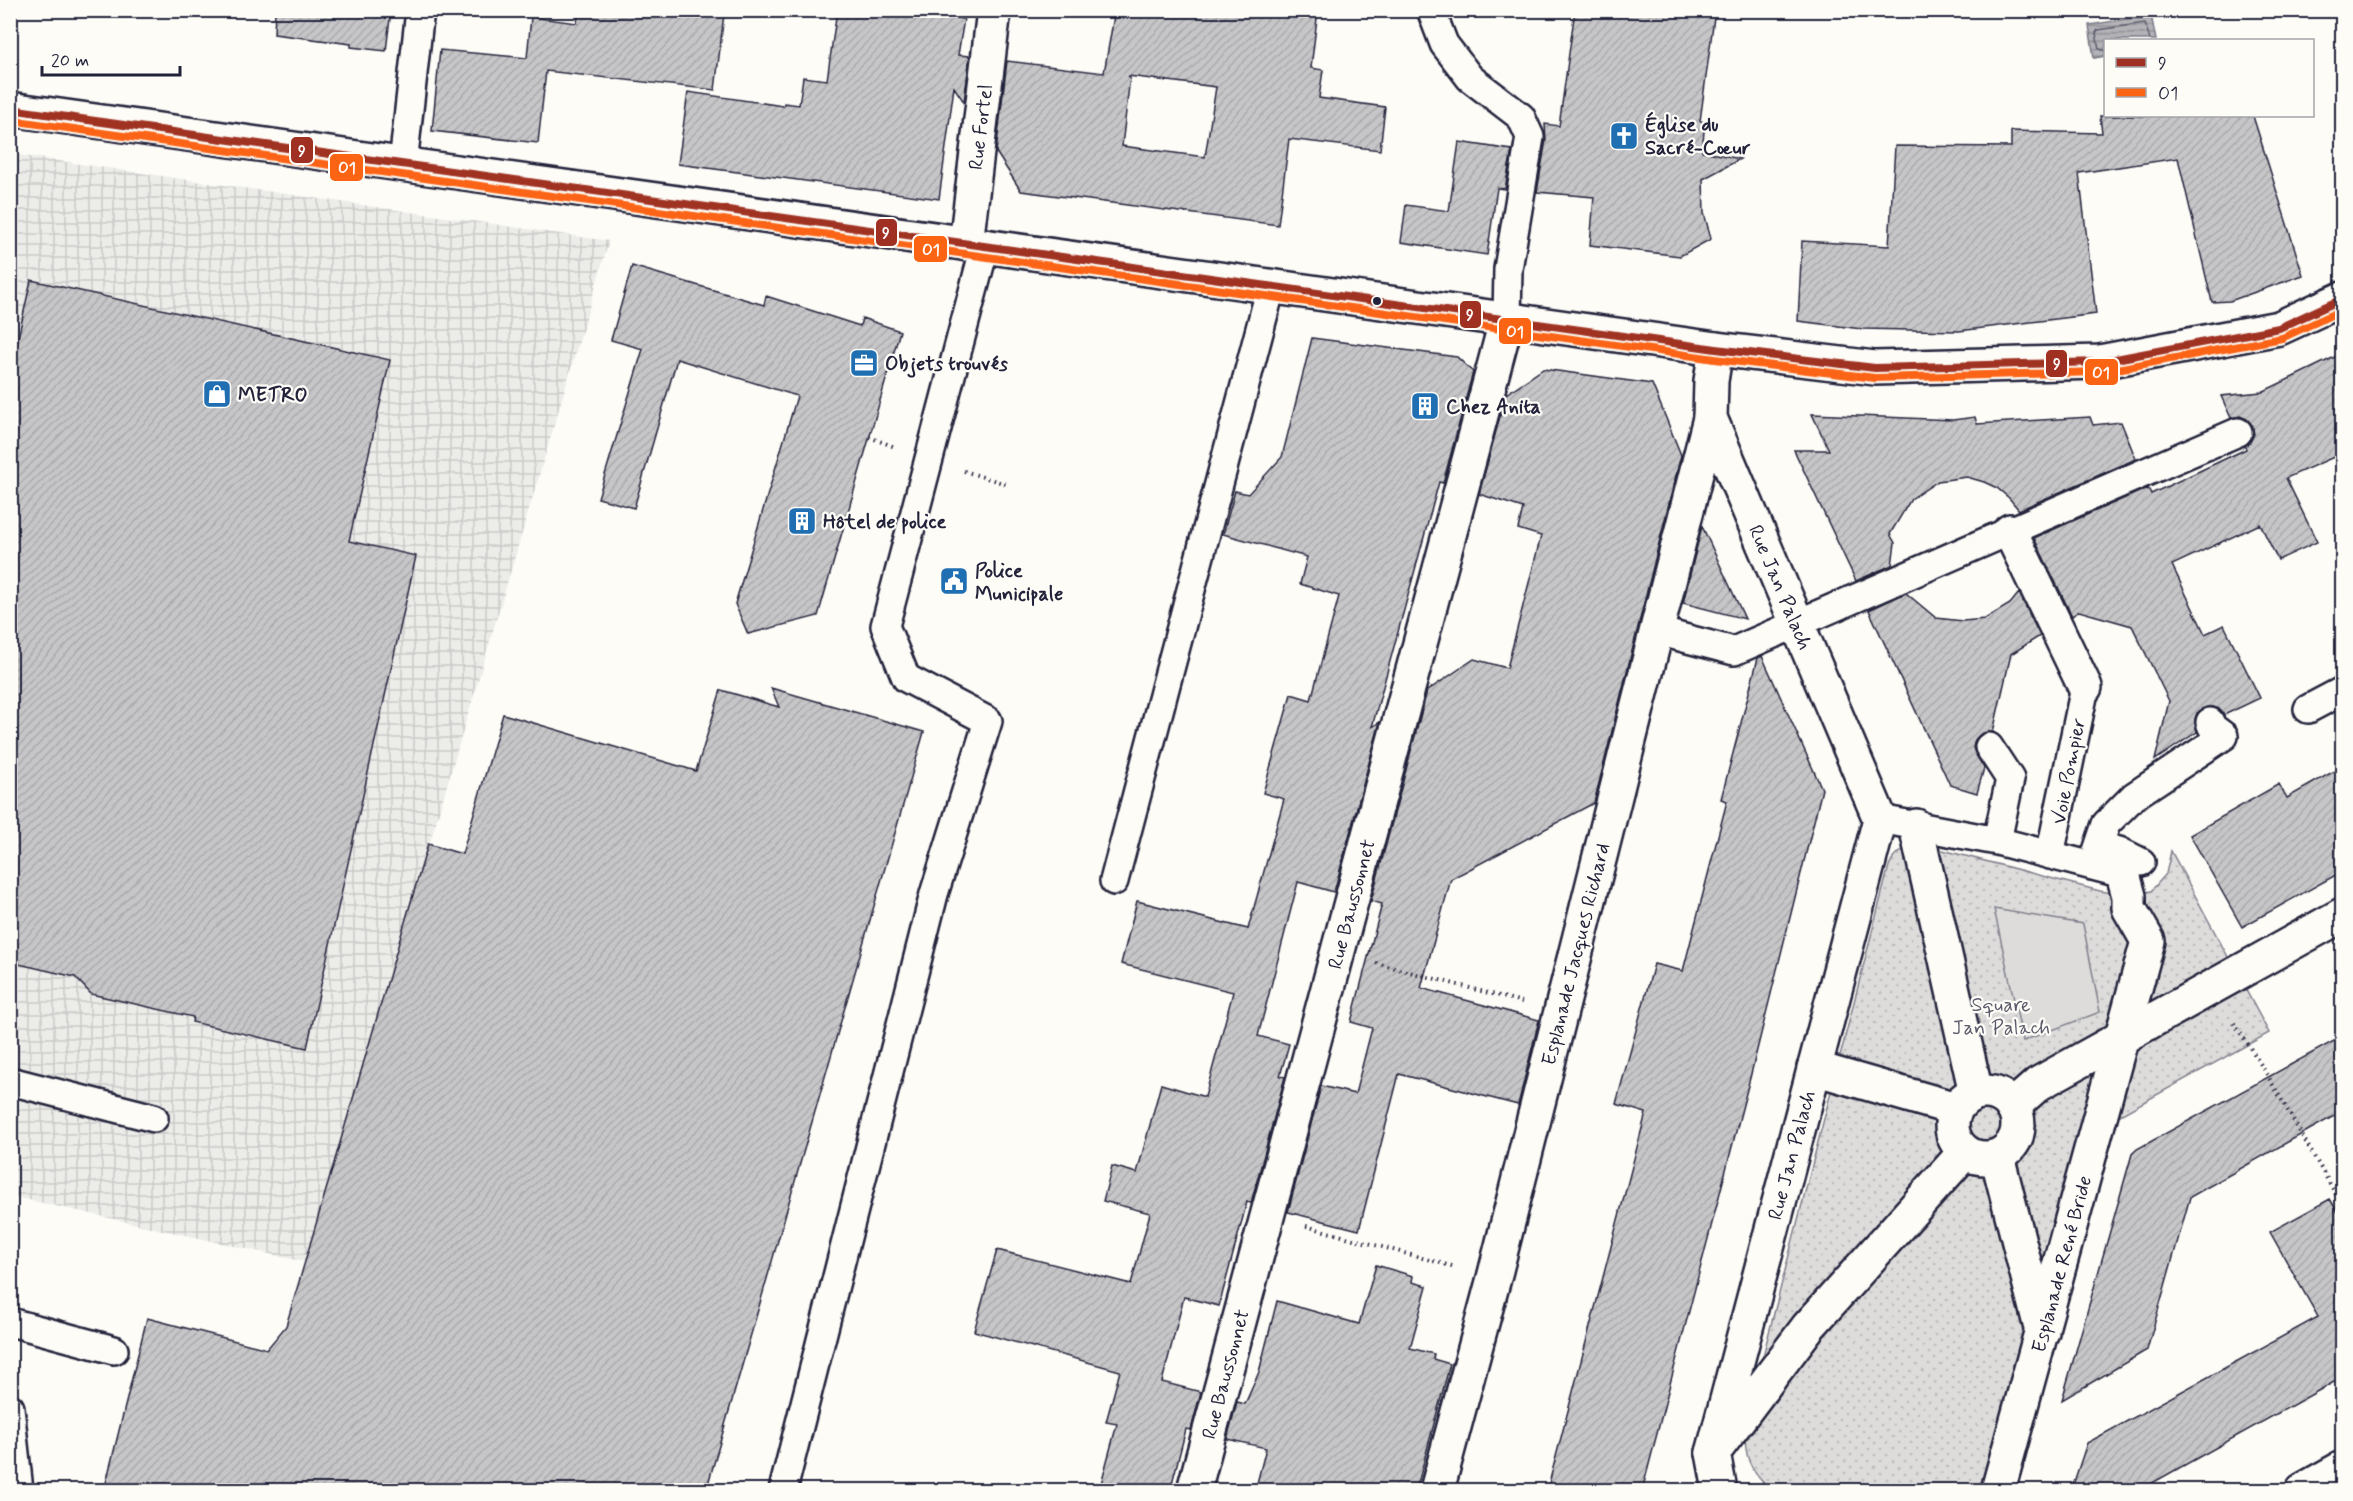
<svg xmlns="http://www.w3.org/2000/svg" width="2353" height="1501" font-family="Mynerve,sans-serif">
  <defs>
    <pattern id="industrial-grid" width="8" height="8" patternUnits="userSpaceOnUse" patternTransform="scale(1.5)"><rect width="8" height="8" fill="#ecece9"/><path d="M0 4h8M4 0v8" fill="none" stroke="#cacac9"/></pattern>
    <pattern id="park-dots" width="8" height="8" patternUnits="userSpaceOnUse" patternTransform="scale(1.5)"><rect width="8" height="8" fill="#dddcdb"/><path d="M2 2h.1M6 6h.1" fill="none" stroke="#bdbcbd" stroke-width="1.8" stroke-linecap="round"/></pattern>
    <pattern id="water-rules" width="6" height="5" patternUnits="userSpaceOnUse" patternTransform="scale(1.5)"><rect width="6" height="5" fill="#b2b2b7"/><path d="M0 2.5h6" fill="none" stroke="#909096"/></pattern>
    <pattern id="building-hatch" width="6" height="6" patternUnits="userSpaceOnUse" patternTransform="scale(1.5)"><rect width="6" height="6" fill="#c6c6c8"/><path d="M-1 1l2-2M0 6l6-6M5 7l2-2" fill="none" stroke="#aaaaad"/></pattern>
  </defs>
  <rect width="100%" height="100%" fill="#fdfcf7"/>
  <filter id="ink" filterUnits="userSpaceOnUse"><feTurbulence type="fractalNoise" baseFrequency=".0167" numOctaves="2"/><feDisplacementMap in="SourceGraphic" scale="12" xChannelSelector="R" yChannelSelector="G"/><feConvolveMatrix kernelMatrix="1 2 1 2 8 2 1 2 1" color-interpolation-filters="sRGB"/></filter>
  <g filter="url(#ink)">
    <path fill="url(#industrial-grid)" d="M 11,154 L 609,241 L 305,1262 L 11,1196 Z"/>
    <path fill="url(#park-dots)" stroke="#807f8b" stroke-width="1.5" d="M 1912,845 L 1931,847 L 2100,891 L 2129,896 L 2151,891 L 2166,874 L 2171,851 L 2269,1033 L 2091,1131 L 1984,1490 L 1772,1490 C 1749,1470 1744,1457 1745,1426 L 1889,866 L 1894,856 Z"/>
    <path fill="#dddcdb" stroke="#807f8b" stroke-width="1.5" d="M 1994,909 L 2083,924 L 2100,1012 L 2023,1041 Z"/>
    <path fill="url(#water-rules)" stroke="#787885" stroke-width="1.5" d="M 2151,15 L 2156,40 L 2106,40 L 2105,56 L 2094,58 L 2089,25 Z"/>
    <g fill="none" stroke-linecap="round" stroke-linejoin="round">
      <path stroke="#5c5c6d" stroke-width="1.5" d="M 2106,51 L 2099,49 L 2096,33 L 2098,30 L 2145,23 L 2150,40"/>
    </g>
    <path fill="url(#building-hatch)" stroke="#22223b" stroke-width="1.5" fill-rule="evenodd" d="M 275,10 L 391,10 L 386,51 L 351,47 L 351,44 L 274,34 Z
      M 579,10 L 698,10 L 724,14 L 715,90 L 546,71 L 538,143 L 432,131 L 440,50 L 527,58 L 531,17 L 577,23 Z
      M 837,10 L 902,10 L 964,19 L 958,55 L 970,56 L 964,102 L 954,87 L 939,199 L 678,164 L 688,92 L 783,106 L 784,103 L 799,105 L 803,77 L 827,80 Z
      M 1115,10 L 1318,10 L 1311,68 L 1323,70 L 1319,98 L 1385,107 L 1380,150 L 1289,139 L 1278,225 L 1021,191 L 996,152 L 1007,61 L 1104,73 ZM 1128,76 L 1216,87 L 1205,157 L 1122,146 L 1130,77 Z
      M 1575,10 L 1715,10 L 1700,121 L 1705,122 L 1702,151 L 1740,159 L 1703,179 L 1704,213 L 1711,239 L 1680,256 L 1590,245 L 1594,197 L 1537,192 L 1546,140 L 1545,124 L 1559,126 Z
      M 2100,116 L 2253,116 L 2303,275 L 2230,301 L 2212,302 L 2178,158 L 2079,173 L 2096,314 L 1959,331 L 1862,329 L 1798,321 L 1802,241 L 1889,246 L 1895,146 L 2011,147 L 2011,131 L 2102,133 Z
      M 1459,142 L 1512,150 L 1505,189 L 1497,188 L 1487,255 L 1401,242 L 1406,205 L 1449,211 Z
      M 632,266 L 764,305 L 766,296 L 860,326 L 862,318 L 900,331 L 818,616 L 748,634 L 735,604 L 797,396 L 677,359 L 634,508 L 598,498 L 643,349 L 611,340 Z
      M 31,280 L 390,360 L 349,541 L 416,556 L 307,1048 L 192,1022 L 193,1017 L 91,994 L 75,977 L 10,962 L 10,374 Z
      M 1312,338 L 1457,357 L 1473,372 L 1443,483 L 1439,482 L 1372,727 L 1380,722 L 1334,892 L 1298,882 L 1258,1036 L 1289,1044 L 1280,1076 L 1285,1077 L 1251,1203 L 1247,1202 L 1219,1306 L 1184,1297 L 1162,1382 L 1201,1392 L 1191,1430 L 1186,1429 L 1170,1491 L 1099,1491 L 1117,1424 L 1106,1422 L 1120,1371 L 974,1331 L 997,1250 L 1131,1284 L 1150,1213 L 1103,1201 L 1112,1166 L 1137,1173 L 1161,1084 L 1205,1097 L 1233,992 L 1121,964 L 1137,901 L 1248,929 L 1284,799 L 1263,793 L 1291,694 L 1311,700 L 1339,596 L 1300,584 L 1307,557 L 1223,534 L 1235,491 L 1248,494 L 1282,457 Z
      M 2343,353 L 2343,453 L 2286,478 L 2317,542 L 2278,560 L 2260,524 L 2172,565 L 2205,634 L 2224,625 L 2260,698 L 2224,715 L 2219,709 L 2213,707 L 2204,708 L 2197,713 L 2195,719 L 2197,732 L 2155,760 L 2169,701 L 2132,626 L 2079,611 L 2072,616 L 2034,538 L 2148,488 L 2151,494 L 2246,449 L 2245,446 L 2250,442 L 2254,434 L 2252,425 L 2247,419 L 2240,416 L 2231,418 L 2221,396 L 2262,392 Z
      M 1543,369 L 1652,384 L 1681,455 L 1594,803 L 1451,879 L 1421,988 L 1539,1020 L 1518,1105 L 1399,1074 L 1359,1230 L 1288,1212 L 1321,1086 L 1355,1094 L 1372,1028 L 1351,1022 L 1382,904 L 1371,901 L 1427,691 L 1474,659 L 1507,668 L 1541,536 L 1518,529 L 1523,508 L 1479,494 L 1506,394 Z
      M 1812,414 L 1953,420 L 1975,417 L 1977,424 L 2090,417 L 2093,425 L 2121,422 L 2136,459 L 2019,510 L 2009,498 L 1997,488 L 1984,482 L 1967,477 L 1938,481 L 1911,499 L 1890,534 L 1895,543 L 1892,565 L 1856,581 L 1794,450 L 1829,450 Z
      M 1702,526 L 1745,619 L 1683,603 Z
      M 1906,593 L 1936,618 L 1963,621 L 1985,619 L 2010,604 L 2019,593 L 2040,636 L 2011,654 L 1993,732 L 1981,734 L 1975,740 L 1973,748 L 1976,755 L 1984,768 L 1977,793 L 1950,785 L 1869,610 Z
      M 1762,656 L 1822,789 L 1751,1074 L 1642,1491 L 1547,1491 L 1646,1113 L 1616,1104 L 1654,964 L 1683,971 L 1727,801 L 1721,799 L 1758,658 Z
      M 771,688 L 924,732 L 706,1491 L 104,1491 L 147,1318 L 267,1349 L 286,1326 L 428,844 L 462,854 L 503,714 L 696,771 L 721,690 L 779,707 Z
      M 2343,766 L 2343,871 L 2242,927 L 2190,835 L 2279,784 L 2287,798 Z
      M 2343,1036 L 2343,1111 L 2190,1197 L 2147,1350 L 2062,1400 L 2132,1154 L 2137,1149 Z
      M 2330,1199 L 2343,1221 L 2343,1377 L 2138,1491 L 2071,1491 L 2087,1443 L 2318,1317 L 2270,1232 Z
      M 1376,1265 L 1413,1276 L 1412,1282 L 1427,1286 L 1410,1348 L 1434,1354 L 1433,1359 L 1450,1364 L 1416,1491 L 1255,1491 L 1266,1448 L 1227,1439 L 1237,1402 L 1245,1404 L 1259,1372 L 1277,1301 L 1359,1324 Z"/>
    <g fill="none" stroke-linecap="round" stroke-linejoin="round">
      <g stroke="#22223b" stroke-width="32">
        <path id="service" d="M 1431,10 L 1444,44 L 1470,78 L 1521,117 L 1530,137 L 1508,269 L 1507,318
          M 403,164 L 420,10
          M 1657,631 L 1734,651 L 2238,432
          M 2308,709 L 2342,691
          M 1989,747 L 2010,779 L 1997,841
          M 1880,819 L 1997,841 L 2123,874
          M 2099,846 L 2119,851 L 2141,862
          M 2050,855 L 2085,687
          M 2092,866 L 2106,824 L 2134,796 L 2224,736 L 2212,727 L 2210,722
          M 1114,881 L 1271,287
          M 10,1081 L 154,1118
          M 10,1322 L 114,1350
          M 10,1408 L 19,1490
          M 783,1490 L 934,894 L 988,721 L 906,678 L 885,626 L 985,246"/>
      </g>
      <g stroke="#22223b" stroke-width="38">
        <path id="pedestrian" d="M 2010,531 L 2085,687
          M 1916,826 L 1976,1093
          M 1814,1068 L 1956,1109
          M1952 1125a33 33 0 1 1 66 0a33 33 0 1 1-66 0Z
          M 2012,1107 L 2038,1084 L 2342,915
          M 1997,1156 L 2042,1332
          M 1713,1453 L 1808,1327 L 1965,1152
          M 1437,1490 L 1494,1278 L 1710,418
          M 1998,1490 L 2148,941 L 2129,908 L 2129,896 L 2123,874"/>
      </g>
      <g stroke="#22223b" stroke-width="38">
        <path id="minor" d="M 966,244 L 994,10
          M 1716,349 L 1711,381 L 1710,418 L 1880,819 L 1713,1453 L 1720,1490
          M 1194,1490 L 1507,318
          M 2303,1490 L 2342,1468"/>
      </g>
      <g stroke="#22223b" stroke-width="38">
        <path id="tertiary" d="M 10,109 L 1716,349 L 1875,368 L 2100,362 L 2279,328 L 2342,299"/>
      </g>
      <path stroke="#22223b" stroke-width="4" stroke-dasharray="1.5 4.5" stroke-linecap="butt" d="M 869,437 L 895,447
        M 964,471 L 1009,485
        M 1376,963 L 1522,1002
        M 2234,1023 L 2265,1071 L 2342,1205
        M 1306,1226 L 1455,1267"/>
      <use href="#service" stroke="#fdfcf7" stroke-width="27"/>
      <use href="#pedestrian" stroke="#fdfcf7" stroke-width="33"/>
      <use href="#minor" stroke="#fdfcf7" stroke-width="33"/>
      <use href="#tertiary" stroke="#fdfcf7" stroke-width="33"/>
      <g stroke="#fdfcf7" stroke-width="12">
        <path id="bus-1" d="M 10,109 L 1716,349 L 1875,368 L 2100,362 L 2279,328 L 2342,299"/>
      </g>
      <g stroke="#fdfcf7" stroke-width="12">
        <path id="bus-2" d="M 10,120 L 1715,359 L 1875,378 L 2101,372 L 2282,338 L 2342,310"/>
      </g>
      <use href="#bus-1" stroke="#a03122" stroke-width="8"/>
      <use href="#bus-2" stroke="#fb6413" stroke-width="8"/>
    </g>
  </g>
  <defs>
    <g id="church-square" transform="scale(1.5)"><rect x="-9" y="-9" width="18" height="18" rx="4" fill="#1f6fb2" stroke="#fdfcf7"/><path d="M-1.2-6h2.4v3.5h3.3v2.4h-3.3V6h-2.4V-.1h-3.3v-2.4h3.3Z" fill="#fff"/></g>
    <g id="office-square" transform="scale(1.5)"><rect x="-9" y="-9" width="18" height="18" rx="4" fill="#1f6fb2" stroke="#fdfcf7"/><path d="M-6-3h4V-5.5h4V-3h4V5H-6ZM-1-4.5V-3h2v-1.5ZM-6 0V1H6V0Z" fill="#fff"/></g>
    <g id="shop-square" transform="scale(1.5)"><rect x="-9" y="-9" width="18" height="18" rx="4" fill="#1f6fb2" stroke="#fdfcf7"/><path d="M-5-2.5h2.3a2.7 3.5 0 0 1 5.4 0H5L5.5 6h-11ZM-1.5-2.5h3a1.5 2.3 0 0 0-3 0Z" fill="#fff"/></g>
    <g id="building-square" transform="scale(1.5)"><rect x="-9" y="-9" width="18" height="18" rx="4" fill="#1f6fb2" stroke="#fdfcf7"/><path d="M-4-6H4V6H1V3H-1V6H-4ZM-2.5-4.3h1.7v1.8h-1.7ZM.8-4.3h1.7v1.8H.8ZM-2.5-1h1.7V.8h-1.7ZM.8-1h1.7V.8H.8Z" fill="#fff"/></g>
    <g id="civic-square" transform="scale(1.5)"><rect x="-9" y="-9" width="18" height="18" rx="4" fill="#1f6fb2" stroke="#fdfcf7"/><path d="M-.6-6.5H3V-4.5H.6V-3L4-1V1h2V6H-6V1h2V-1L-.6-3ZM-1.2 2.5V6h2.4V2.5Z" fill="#fff"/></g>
  </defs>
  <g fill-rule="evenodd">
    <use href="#church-square" x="1624" y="136"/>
    <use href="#office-square" x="864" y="363"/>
    <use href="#shop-square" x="217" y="394"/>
    <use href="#building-square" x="1425" y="406"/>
    <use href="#building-square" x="802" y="521"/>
    <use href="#civic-square" x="954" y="581"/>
  </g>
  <circle fill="#22223b" stroke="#fdfcf7" stroke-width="2" cx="1377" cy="301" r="5"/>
  <g text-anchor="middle" stroke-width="4.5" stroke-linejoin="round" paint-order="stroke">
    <g font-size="20" font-weight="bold" fill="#22223b" stroke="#fdfcf7" text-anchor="start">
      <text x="1645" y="131">Église du<tspan x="1645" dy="23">Sacré-Cœur</tspan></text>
      <text x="885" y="370">Objets trouvés</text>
      <text x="238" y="401">METRO</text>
      <text x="1446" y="413">Chez Anita</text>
      <text x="823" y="528">Hôtel de police</text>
      <text x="975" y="577">Police<tspan x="975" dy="23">Municipale</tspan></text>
    </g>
    <g font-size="20" fill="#22223b" stroke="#fdfcf7">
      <text transform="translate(980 127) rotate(-83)" y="7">Rue Fortel</text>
      <text transform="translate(1781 587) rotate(67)" y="7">Rue Jan Palach</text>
      <text transform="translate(2068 771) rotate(-79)" y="7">Voie Pompier</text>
      <text transform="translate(1351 904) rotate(-75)" y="7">Rue Baussonnet</text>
      <text transform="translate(1575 954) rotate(-76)" y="7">Esplanade Jacques Richard</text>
      <text transform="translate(1791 1155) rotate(-75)" y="7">Rue Jan Palach</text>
      <text transform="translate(2061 1264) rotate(-75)" y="7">Esplanade René Bride</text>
      <text transform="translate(1225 1374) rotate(-75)" y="7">Rue Baussonnet</text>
    </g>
    <g font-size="20" fill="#5a5a6b" stroke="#fdfcf7">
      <text x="2001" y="1011">Square<tspan x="2001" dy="23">Jan Palach</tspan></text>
    </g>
  </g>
  <g stroke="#fdfcf7" stroke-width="2">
    <rect x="290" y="136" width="24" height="28" rx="6" fill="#a03122"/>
    <rect x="329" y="153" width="35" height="29" rx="6" fill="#fb6413"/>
    <rect x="875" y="218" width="23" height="29" rx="6" fill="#a03122"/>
    <rect x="913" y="235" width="35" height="28" rx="6" fill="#fb6413"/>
    <rect x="1459" y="300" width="23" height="29" rx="6" fill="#a03122"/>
    <rect x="1498" y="317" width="34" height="28" rx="6" fill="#fb6413"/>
    <rect x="2045" y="349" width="23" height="29" rx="6" fill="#a03122"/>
    <rect x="2084" y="358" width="35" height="28" rx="6" fill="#fb6413"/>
  </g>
  <g font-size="16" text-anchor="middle" font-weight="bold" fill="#fff">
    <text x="302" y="156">9</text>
    <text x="347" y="173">O1</text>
    <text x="886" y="238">9</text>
    <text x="931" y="255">O1</text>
    <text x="1470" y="320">9</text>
    <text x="1515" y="337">O1</text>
    <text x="2057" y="369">9</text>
    <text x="2101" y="378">O1</text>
  </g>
  <rect width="2353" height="1501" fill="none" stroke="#fdfcf7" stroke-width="36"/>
  <rect x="18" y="18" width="2317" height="1465" fill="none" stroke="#22223b" stroke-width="2" filter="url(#ink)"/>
  <rect x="2104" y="39" width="210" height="78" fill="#fdfcf7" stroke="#a5a5ac" stroke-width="1.5"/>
  <rect x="2116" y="58" width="30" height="9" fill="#a03122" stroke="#a5a5ac" stroke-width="1.5"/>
  <text x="2158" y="69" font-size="18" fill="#22223b">9</text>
  <rect x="2116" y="88" width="30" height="9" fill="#fb6413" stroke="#a5a5ac" stroke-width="1.5"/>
  <text x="2158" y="99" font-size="18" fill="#22223b">O1</text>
  <path d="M42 66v9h138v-9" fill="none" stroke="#22223b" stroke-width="3"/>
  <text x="51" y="66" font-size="18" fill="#22223b" stroke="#fdfcf7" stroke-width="4.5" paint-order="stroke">20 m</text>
</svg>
